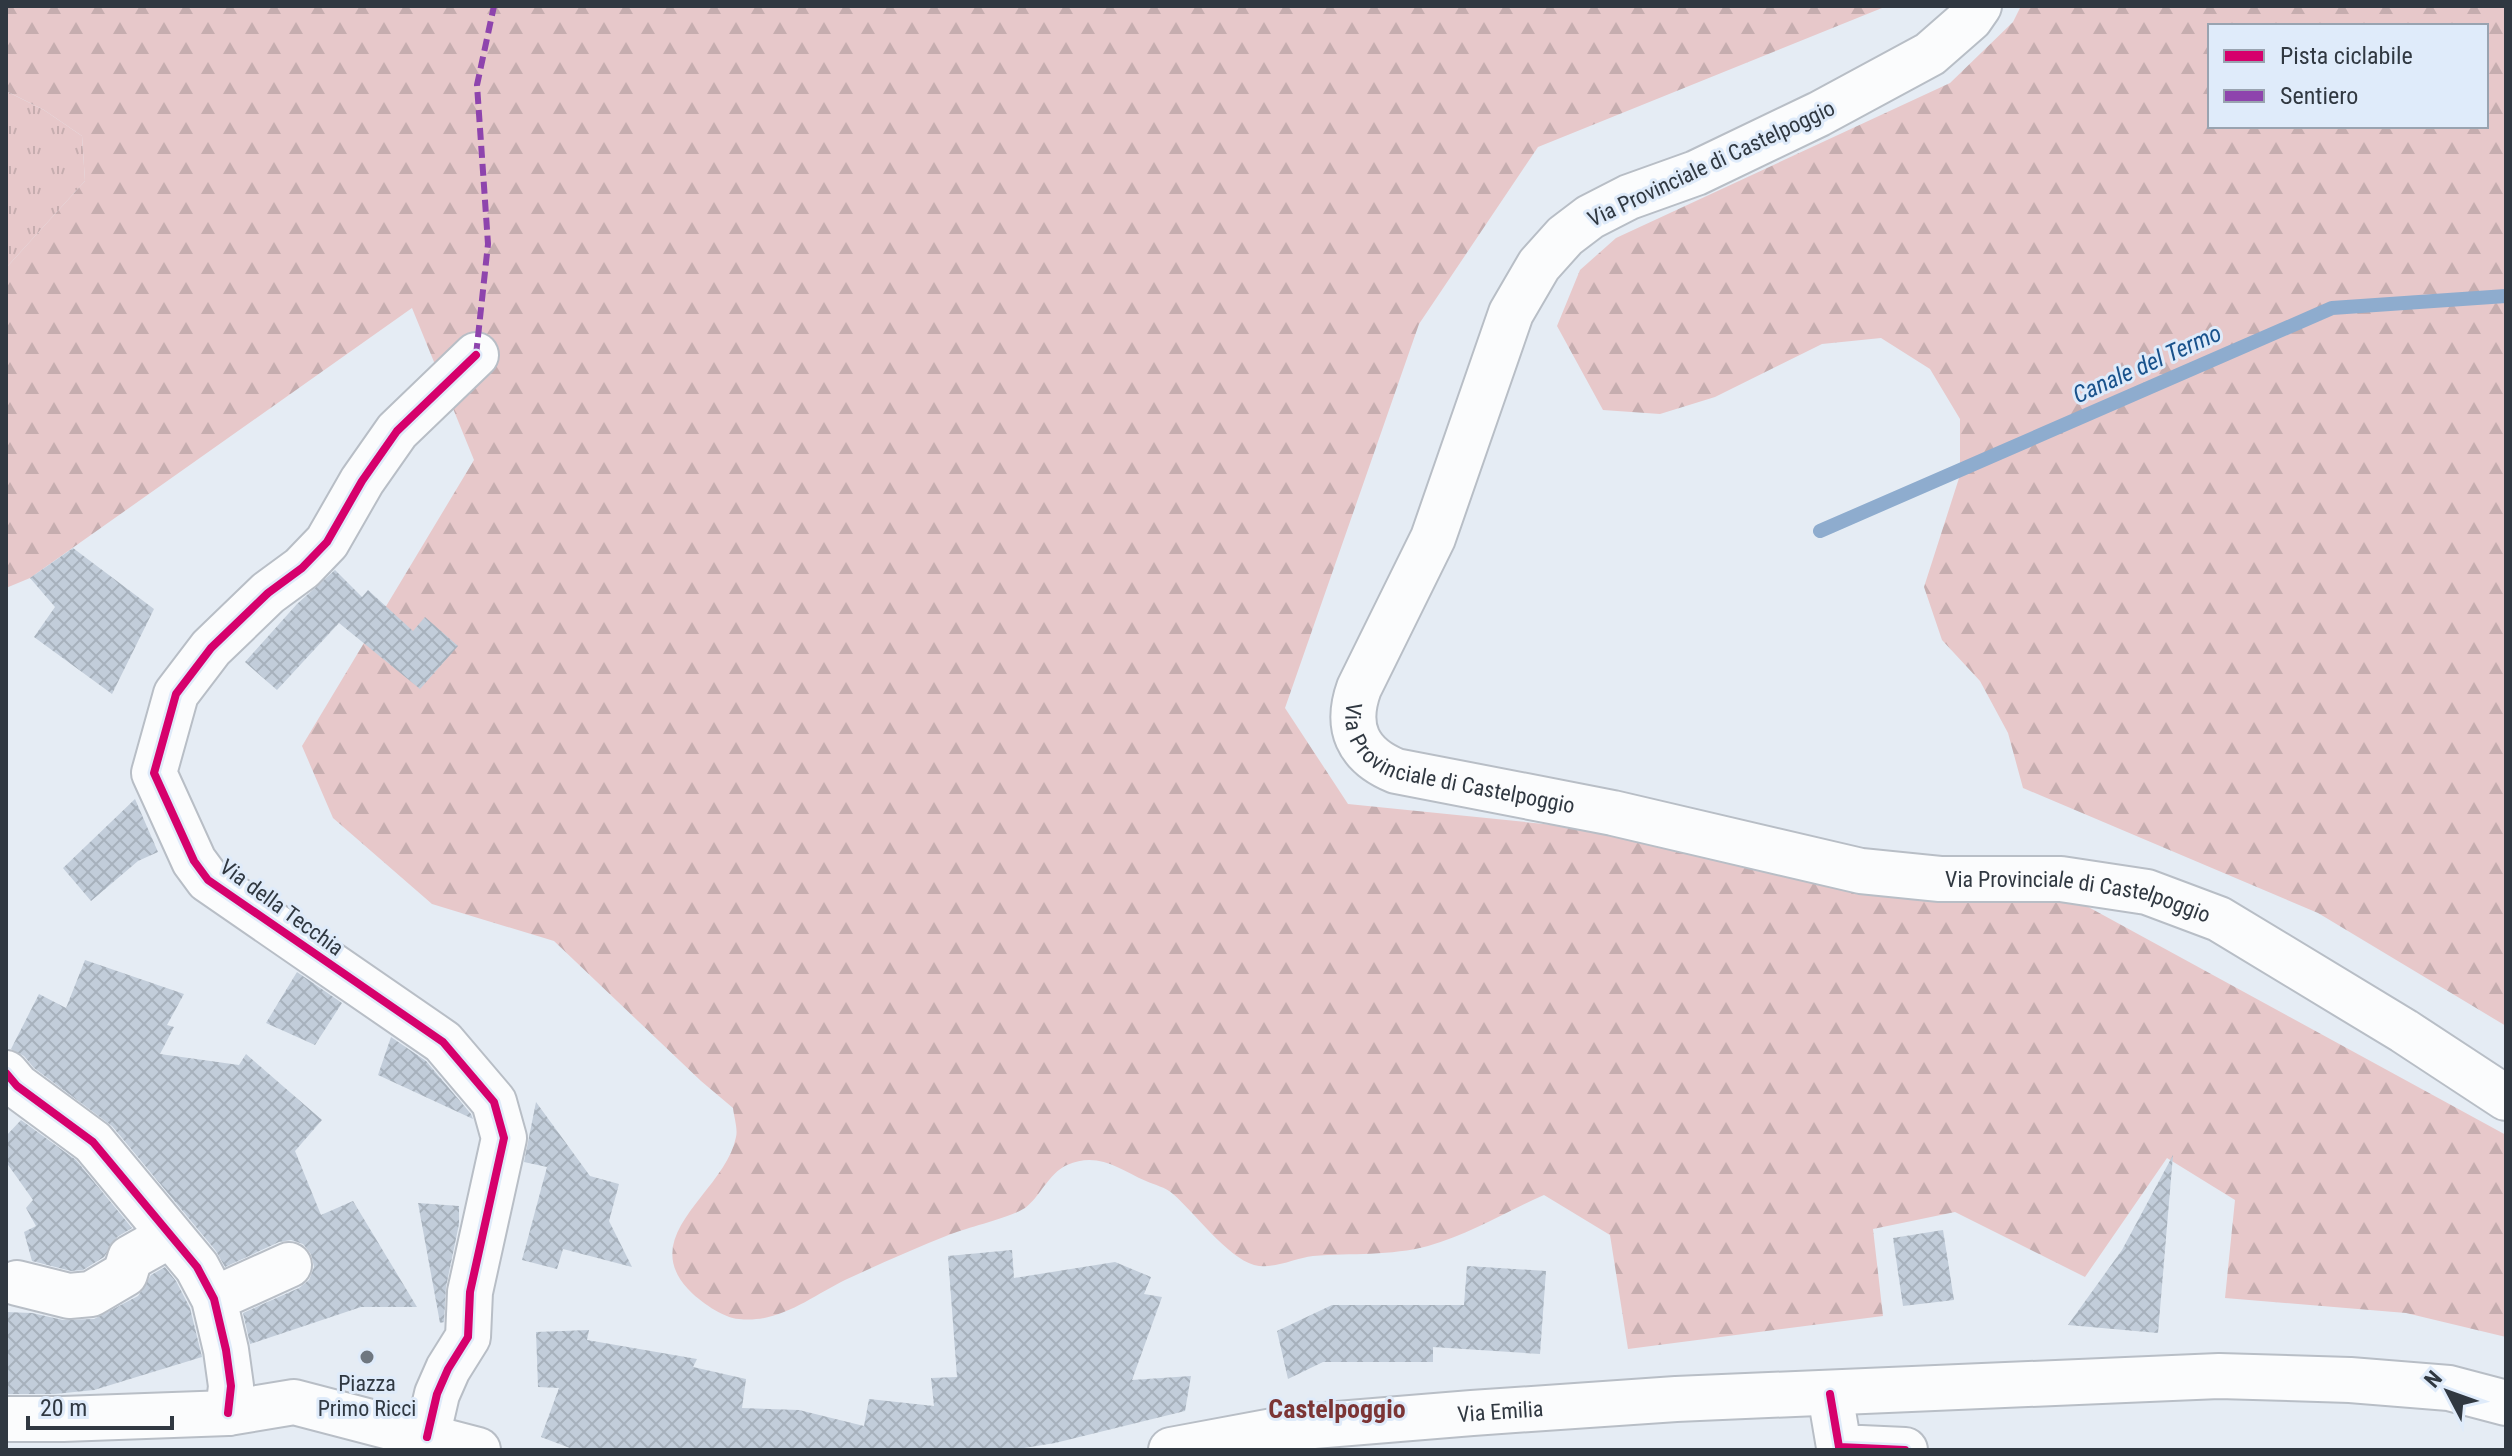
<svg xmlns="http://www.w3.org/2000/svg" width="2512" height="1456" font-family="'Roboto Condensed',sans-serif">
  <defs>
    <pattern id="grass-tufts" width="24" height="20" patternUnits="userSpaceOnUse" patternTransform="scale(2)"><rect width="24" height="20" fill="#e7c8ca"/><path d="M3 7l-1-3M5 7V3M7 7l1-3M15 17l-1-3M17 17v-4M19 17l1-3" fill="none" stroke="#c6adaf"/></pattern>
    <pattern id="forest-firs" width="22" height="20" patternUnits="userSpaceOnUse" patternTransform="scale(2)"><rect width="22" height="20" fill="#e7c8ca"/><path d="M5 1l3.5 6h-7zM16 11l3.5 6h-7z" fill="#c6adaf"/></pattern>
    <pattern id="building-cross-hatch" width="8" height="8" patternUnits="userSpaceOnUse" patternTransform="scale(2)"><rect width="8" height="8" fill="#c2cdda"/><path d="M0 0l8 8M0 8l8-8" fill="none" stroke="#a7b1bc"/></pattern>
  </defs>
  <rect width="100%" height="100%" fill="#e5ecf4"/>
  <path fill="url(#grass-tufts)" d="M 6,91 L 44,110 L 82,136 L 85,181 L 6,268 Z"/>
  <path fill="url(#forest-firs)" fill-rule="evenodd" d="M 6,6 L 1887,6 L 1538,147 L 1419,324 L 1285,708 L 1348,804 L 2026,873 L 2506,1135 L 2506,1337 L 2406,1313 L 2225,1298 L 2235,1200 L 2167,1158 L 2085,1277 L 1955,1212 L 1873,1229 L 1883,1316 L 1628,1349 L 1610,1235 L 1544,1195 C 1505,1212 1468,1235 1428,1246 C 1391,1256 1351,1253 1313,1256 C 1295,1258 1273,1270 1254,1265 C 1227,1257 1195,1213 1173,1194 C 1165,1187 1155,1185 1146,1181 C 1119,1169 1098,1151 1067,1165 C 1048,1174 1040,1197 1025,1208 C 1011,1217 969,1227 951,1234 C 915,1248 880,1264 845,1280 C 812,1296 779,1324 739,1319 C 723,1318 699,1301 688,1289 C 637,1234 726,1191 736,1137 C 738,1129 734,1117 733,1108 L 701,1081 L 554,941 L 432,904 L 333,818 L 302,746 L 474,460 L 412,308 L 30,578 L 6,588 L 6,268 L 85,181 L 82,136 L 44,110 L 6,91 Z
    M 2021,6 L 2506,6 L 2506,1026 L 2318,913 L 2023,788 L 2008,733 L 1980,681 L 1942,640 L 1924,587 L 1960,475 L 1960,419 L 1930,369 L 1881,338 L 1822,344 L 1715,397 L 1660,414 L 1603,410 L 1557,326 L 1580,270 L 1616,238 L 1950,83 L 2013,22 ZM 2210,26 L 2486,26 L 2486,126 L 2210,126 Z"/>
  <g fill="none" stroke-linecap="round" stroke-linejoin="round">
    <path stroke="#8eacce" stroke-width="14" d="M 1820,531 L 2332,308 L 2506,296"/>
  </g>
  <path fill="url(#building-cross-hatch)" d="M 73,548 L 154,609 L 112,694 L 34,637 L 55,607 L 30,578 Z
    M 335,570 L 362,597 L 368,590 L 413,631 L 425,617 L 458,646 L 420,689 L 339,623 L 277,690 L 245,662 L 297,604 Z
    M 135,799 L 158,852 L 138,861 L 91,901 L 63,868 Z
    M 85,960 L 184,994 L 167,1025 L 174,1027 L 160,1054 L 239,1065 L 246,1054 L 322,1120 L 295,1151 L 321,1215 L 353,1201 L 417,1307 L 361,1307 L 250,1344 L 243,1313 L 299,1288 L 309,1280 L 314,1267 L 311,1254 L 303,1244 L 291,1240 L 279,1242 L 225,1267 L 216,1251 L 112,1126 L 34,1068 L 24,1056 L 11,1049 L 39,994 L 66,1008 Z
    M 297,972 L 342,1003 L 315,1045 L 266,1023 Z
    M 391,1037 L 426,1061 L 471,1114 L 473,1119 L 378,1075 Z
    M 536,1102 L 590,1176 L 619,1184 L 609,1221 L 632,1267 L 563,1249 L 557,1269 L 522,1260 L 547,1167 L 524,1162 Z
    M 21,1120 L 76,1160 L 132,1228 L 117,1237 L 104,1257 L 83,1270 L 71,1271 L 32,1261 L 24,1232 L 36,1226 L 26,1208 L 33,1200 L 6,1162 L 6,1136 Z
    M 2173,1155 L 2158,1333 L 2068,1325 L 2122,1250 Z
    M 418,1203 L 459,1206 L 459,1224 L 446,1287 L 444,1322 L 440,1323 Z
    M 1943,1230 L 1954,1300 L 1903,1306 L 1893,1238 Z
    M 1012,1250 L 1014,1278 L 1115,1262 L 1151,1277 L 1144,1294 L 1162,1297 L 1132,1380 L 1191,1376 L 1185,1411 L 1055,1443 L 1011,1450 L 575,1450 L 541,1437 L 559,1388 L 538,1387 L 536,1332 L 589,1330 L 587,1340 L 697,1359 L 693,1367 L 746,1379 L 742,1408 L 799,1410 L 864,1426 L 869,1399 L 934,1406 L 931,1378 L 957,1377 L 948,1256 Z
    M 1467,1266 L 1546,1271 L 1540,1354 L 1433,1347 L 1433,1362 L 1323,1362 L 1288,1379 L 1277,1331 L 1332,1305 L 1464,1305 Z
    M 165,1267 L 176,1281 L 190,1308 L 202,1357 L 94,1390 L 55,1394 L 6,1394 L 6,1312 L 32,1313 L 63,1320 L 94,1319 L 138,1296 L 151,1275 Z"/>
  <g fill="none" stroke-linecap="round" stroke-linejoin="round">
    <g stroke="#b8bec6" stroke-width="48">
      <path id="street" d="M 6,1073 L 17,1086 L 93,1142 L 197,1267 L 214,1299 L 226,1350 L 231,1386 L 228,1413
        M 17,1283 L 69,1296 L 91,1294 L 125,1274 L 130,1258 L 169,1236
        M 214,1299 L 289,1265
        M 1830,1394 L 1839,1447 L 1905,1450
        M 427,1437 L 437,1394 L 448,1369 L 468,1337 L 470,1292 L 504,1138 L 494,1102 L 443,1042 L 208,880 L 194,861 L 154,773 L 176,694 L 211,648 L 268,593 L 302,568 L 327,542 L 362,481 L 397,431 L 476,355"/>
    </g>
    <g stroke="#b8bec6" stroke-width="48">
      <g id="secondary">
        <path id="s1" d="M 1979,6 L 1970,19 L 1930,54 L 1819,114 L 1696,173 L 1629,197 L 1590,217 L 1565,236 L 1539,265 L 1511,313 L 1433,538 L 1359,688 C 1345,727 1357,755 1396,771 L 1613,813 L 1861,871 L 1940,879 L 2061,879 L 2147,892 L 2219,919 L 2404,1031 L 2506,1098"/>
        <path d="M 6,1419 L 63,1419 L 228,1413 L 294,1402 L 478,1450"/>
        <path id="s2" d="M 1171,1450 L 1289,1428 L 1472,1413 L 1676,1399 L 2219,1376 L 2350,1380 L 2449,1388 L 2506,1403"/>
      </g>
    </g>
    <use href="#street" stroke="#fbfcfd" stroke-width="44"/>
    <use href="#secondary" stroke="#fbfcfd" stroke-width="44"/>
    <path stroke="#8e44ad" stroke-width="6" stroke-dasharray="12 6" stroke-linecap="butt" d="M 476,355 L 488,244 L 477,85 L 494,6"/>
    <g stroke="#dfebfa" stroke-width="13">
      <path id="cycleway" d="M 6,1073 L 17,1086 L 93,1142 L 197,1267 L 214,1299 L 226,1350 L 231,1386 L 228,1413
        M 1830,1394 L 1839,1447 L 1905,1450
        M 427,1437 L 437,1394 L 448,1369 L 468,1337 L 470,1292 L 504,1138 L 494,1102 L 443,1042 L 208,880 L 194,861 L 154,773 L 176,694 L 211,648 L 268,593 L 302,568 L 327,542 L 362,481 L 397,431 L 476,355"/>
    </g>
    <use href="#cycleway" stroke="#d6006c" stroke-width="8"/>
  </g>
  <circle fill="#6f7780" stroke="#dfebfa" stroke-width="3" cx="367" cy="1357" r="8"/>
  <g text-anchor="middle" stroke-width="6" stroke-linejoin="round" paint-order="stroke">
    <g font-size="22" fill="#303841" stroke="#dfebfa">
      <text transform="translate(1711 163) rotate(-25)" y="8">Via Provinciale di Castelpoggio</text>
      <text dy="8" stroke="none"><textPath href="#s1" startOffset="1128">Via Provinciale di Castelpoggio</textPath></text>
      <text dy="8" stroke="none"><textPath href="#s1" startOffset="1776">Via Provinciale di Castelpoggio</textPath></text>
      <text transform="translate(282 907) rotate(36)" y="8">Via della Tecchia</text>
      <text dy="8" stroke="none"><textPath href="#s2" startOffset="332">Via Emilia</textPath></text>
    </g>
    <g font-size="22" fill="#303841" stroke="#dfebfa">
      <text x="367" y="1391">Piazza<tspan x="367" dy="25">Primo Ricci</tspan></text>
    </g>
    <g font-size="24" font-style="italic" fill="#19528c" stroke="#dfebfa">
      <text transform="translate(2147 364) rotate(-24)" y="8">Canale del Termo</text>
    </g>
    <g font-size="26" font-weight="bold" fill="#7c3535" stroke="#dfebfa">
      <text x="1337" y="1418">Castelpoggio</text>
    </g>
  </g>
  <rect width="2512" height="1456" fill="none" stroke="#303841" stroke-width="16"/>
  <rect x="2208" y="24" width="280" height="104" fill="#dfebfa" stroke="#99a3b0" stroke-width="2"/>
  <rect x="2224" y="50" width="40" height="12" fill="#d6006c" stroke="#99a3b0" stroke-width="2"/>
  <text x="2280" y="64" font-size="24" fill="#303841">Pista ciclabile</text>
  <rect x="2224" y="90" width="40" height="12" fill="#8e44ad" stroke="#99a3b0" stroke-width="2"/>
  <text x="2280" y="104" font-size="24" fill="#303841">Sentiero</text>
  <g transform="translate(2448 1392) rotate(311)" stroke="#dfebfa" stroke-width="6" paint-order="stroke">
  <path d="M0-6L14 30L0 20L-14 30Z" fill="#303841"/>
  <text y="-12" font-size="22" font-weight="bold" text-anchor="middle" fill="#303841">N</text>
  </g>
  <path d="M28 1416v12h144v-12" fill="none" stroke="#303841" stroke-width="4"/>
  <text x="40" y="1416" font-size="24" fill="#303841" stroke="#dfebfa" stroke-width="6" paint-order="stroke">20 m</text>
</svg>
